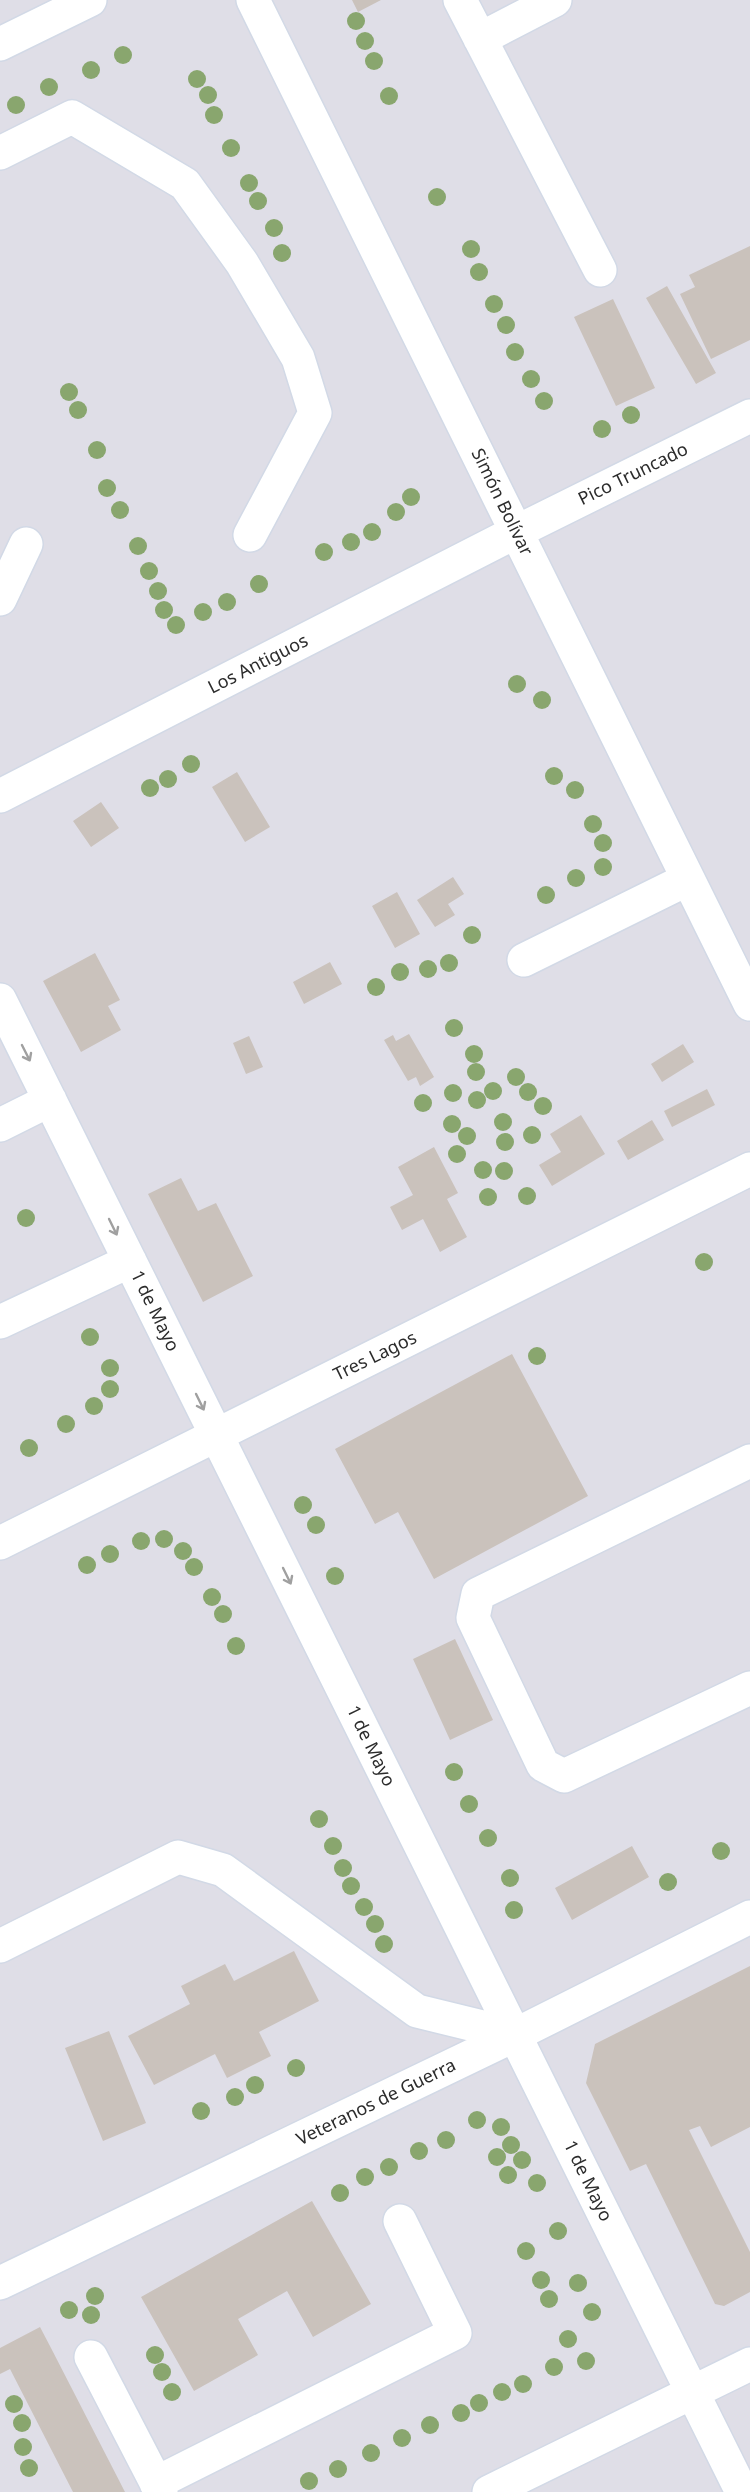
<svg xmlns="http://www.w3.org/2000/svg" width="750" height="2492" font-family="'Noto Sans',sans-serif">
  <rect width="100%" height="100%" fill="#efe5dd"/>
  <path fill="#dfdee7" d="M 0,0 L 750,0 L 750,2492 L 0,2492 Z"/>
  <path fill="#cac2bc" d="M 352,0 L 381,0 L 358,12 Z
    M 750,246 L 750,340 L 711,359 L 680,294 L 695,287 L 689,275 Z
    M 667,286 L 716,373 L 696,384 L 646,298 Z
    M 613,299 L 655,388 L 616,406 L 574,317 Z
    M 237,772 L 270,827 L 245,842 L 212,787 Z
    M 101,802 L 119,828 L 91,847 L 73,821 Z
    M 453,877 L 464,894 L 448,904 L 455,915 L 435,927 L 417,900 Z
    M 397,892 L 420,934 L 395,948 L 372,906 Z
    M 95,953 L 120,1000 L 108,1006 L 121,1030 L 81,1052 L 43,981 Z
    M 330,962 L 342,984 L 304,1004 L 293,982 Z
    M 409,1034 L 434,1077 L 420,1086 L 416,1077 L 408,1081 L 384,1040 L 393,1035 L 396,1041 Z
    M 249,1036 L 263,1067 L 246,1074 L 233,1043 Z
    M 683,1044 L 694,1062 L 662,1082 L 651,1064 Z
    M 707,1089 L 715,1105 L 672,1127 L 664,1111 Z
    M 581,1115 L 605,1154 L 552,1186 L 539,1165 L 561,1152 L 550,1134 Z
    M 652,1120 L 664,1140 L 628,1160 L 617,1141 Z
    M 434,1147 L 458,1193 L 447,1199 L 467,1237 L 440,1252 L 423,1219 L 402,1230 L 390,1207 L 413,1195 L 398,1167 Z
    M 181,1178 L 198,1211 L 216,1203 L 253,1276 L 203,1302 L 148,1194 Z
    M 512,1354 L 588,1496 L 434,1579 L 398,1512 L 375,1524 L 335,1449 Z
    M 455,1639 L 493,1720 L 450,1740 L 413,1659 Z
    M 632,1846 L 649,1877 L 572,1920 L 555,1888 Z
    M 294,1951 L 319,2001 L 259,2032 L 271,2056 L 227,2078 L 215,2054 L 154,2085 L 128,2036 L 190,2004 L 181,1986 L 225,1964 L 234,1981 Z
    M 750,1966 L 750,2127 L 711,2147 L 700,2126 L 689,2130 L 750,2252 L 750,2292 L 724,2306 L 715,2304 L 646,2164 L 630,2171 L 586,2083 L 595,2044 Z
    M 109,2031 L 146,2123 L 103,2141 L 65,2048 Z
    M 312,2201 L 371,2304 L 313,2337 L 287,2291 L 238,2319 L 258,2355 L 194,2391 L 141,2297 Z
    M 40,2327 L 51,2348 L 125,2492 L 73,2492 L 10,2369 L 0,2374 L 0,2348 Z"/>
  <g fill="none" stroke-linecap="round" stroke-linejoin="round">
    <g stroke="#d2d9e6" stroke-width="36">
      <path id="minor" d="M 253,0 L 750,1004
        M 460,0 L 600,270
        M 480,39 L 555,0
        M 0,44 L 90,0
        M 0,153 L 72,117 L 185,184 L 242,263 L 298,358 L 315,413 L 250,535
        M 0,599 L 26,544
        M 0,796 L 516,532 L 750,416
        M 524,960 L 688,879
        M 0,1000 L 742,2492
        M 0,1125 L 50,1100
        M 0,1322 L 130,1261
        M 750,1461 L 478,1594 L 473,1618 L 543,1765 L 564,1776 L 750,1688
        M 0,1543 L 750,1169
        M 0,1946 L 178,1857 L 223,1870 L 417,2011 L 515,2035
        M 0,2283 L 515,2035 L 750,1917
        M 91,2357 L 161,2492
        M 156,2483 L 455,2333 L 400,2221
        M 489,2492 L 750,2364"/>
    </g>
    <use href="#minor" stroke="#fff" stroke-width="33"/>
  </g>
  <g fill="#89a66e">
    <circle cx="356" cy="21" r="9"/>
    <circle cx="365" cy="41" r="9"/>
    <circle cx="123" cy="55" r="9"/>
    <circle cx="374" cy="61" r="9"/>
    <circle cx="91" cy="70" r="9"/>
    <circle cx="197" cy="79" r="9"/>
    <circle cx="49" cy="87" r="9"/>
    <circle cx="208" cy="95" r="9"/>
    <circle cx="389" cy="96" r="9"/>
    <circle cx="16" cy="105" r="9"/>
    <circle cx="214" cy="115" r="9"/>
    <circle cx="231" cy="148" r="9"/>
    <circle cx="249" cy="183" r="9"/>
    <circle cx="437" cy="197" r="9"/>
    <circle cx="258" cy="201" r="9"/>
    <circle cx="274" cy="228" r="9"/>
    <circle cx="471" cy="249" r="9"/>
    <circle cx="282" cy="253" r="9"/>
    <circle cx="479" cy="272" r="9"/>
    <circle cx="494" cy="304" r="9"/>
    <circle cx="506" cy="325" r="9"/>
    <circle cx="515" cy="352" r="9"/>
    <circle cx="531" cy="379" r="9"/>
    <circle cx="69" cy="392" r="9"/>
    <circle cx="544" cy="401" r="9"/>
    <circle cx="78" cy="410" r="9"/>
    <circle cx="631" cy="415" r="9"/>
    <circle cx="602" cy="429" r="9"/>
    <circle cx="97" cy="450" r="9"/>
    <circle cx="107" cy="488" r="9"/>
    <circle cx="411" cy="497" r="9"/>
    <circle cx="120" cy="510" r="9"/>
    <circle cx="396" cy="512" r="9"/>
    <circle cx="372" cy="532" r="9"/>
    <circle cx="351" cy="542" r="9"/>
    <circle cx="138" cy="546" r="9"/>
    <circle cx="324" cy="552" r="9"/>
    <circle cx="149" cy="571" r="9"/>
    <circle cx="259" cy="584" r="9"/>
    <circle cx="158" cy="591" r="9"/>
    <circle cx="227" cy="602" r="9"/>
    <circle cx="164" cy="610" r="9"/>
    <circle cx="203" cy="612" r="9"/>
    <circle cx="176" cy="625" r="9"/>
    <circle cx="517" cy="684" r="9"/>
    <circle cx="542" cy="700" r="9"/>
    <circle cx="191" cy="764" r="9"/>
    <circle cx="554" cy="776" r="9"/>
    <circle cx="168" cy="779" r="9"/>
    <circle cx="150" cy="788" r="9"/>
    <circle cx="575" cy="790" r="9"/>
    <circle cx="593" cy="824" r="9"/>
    <circle cx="603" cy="843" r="9"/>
    <circle cx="603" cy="867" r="9"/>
    <circle cx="576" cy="878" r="9"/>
    <circle cx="546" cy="895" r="9"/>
    <circle cx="472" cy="935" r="9"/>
    <circle cx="449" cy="963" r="9"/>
    <circle cx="428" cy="969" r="9"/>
    <circle cx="400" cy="972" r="9"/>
    <circle cx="376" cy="987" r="9"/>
    <circle cx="454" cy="1028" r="9"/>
    <circle cx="474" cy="1054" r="9"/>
    <circle cx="476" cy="1072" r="9"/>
    <circle cx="516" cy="1077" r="9"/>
    <circle cx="493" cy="1091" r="9"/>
    <circle cx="528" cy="1092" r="9"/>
    <circle cx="453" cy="1093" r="9"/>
    <circle cx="477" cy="1100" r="9"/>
    <circle cx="423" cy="1103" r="9"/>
    <circle cx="543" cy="1106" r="9"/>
    <circle cx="503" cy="1122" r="9"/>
    <circle cx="452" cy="1124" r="9"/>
    <circle cx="532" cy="1135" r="9"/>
    <circle cx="467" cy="1136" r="9"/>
    <circle cx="505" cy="1142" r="9"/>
    <circle cx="457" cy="1154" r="9"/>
    <circle cx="483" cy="1170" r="9"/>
    <circle cx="504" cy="1171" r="9"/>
    <circle cx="527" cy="1196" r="9"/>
    <circle cx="488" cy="1197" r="9"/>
    <circle cx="26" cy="1218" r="9"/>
    <circle cx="704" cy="1262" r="9"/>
    <circle cx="90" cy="1337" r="9"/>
    <circle cx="537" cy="1356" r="9"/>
    <circle cx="110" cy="1368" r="9"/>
    <circle cx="110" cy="1389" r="9"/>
    <circle cx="94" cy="1406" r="9"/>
    <circle cx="66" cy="1424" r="9"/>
    <circle cx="29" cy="1448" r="9"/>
    <circle cx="303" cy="1505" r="9"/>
    <circle cx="316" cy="1525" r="9"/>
    <circle cx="164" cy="1539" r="9"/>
    <circle cx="141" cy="1541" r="9"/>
    <circle cx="183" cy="1551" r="9"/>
    <circle cx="110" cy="1554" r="9"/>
    <circle cx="87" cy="1565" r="9"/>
    <circle cx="194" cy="1567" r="9"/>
    <circle cx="335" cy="1576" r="9"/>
    <circle cx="212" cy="1597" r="9"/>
    <circle cx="223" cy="1614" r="9"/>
    <circle cx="236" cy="1646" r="9"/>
    <circle cx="454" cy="1772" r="9"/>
    <circle cx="469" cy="1804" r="9"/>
    <circle cx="319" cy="1819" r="9"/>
    <circle cx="488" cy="1838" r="9"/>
    <circle cx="333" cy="1846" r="9"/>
    <circle cx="721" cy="1851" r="9"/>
    <circle cx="343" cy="1868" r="9"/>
    <circle cx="510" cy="1878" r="9"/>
    <circle cx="668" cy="1882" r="9"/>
    <circle cx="351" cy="1886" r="9"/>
    <circle cx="364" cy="1907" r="9"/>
    <circle cx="514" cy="1910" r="9"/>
    <circle cx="375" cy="1924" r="9"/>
    <circle cx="384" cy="1944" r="9"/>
    <circle cx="296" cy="2068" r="9"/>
    <circle cx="255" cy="2085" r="9"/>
    <circle cx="235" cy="2097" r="9"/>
    <circle cx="201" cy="2111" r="9"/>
    <circle cx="477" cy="2120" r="9"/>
    <circle cx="501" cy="2127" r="9"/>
    <circle cx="446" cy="2140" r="9"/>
    <circle cx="511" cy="2145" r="9"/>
    <circle cx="419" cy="2151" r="9"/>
    <circle cx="497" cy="2157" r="9"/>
    <circle cx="522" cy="2160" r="9"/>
    <circle cx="389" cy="2167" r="9"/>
    <circle cx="508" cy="2175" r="9"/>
    <circle cx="365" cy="2177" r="9"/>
    <circle cx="537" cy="2183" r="9"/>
    <circle cx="340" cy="2193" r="9"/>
    <circle cx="558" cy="2231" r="9"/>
    <circle cx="526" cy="2251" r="9"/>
    <circle cx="541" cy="2280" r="9"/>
    <circle cx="578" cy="2283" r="9"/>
    <circle cx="95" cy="2296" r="9"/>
    <circle cx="549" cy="2299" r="9"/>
    <circle cx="69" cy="2310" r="9"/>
    <circle cx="592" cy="2312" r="9"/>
    <circle cx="91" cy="2315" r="9"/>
    <circle cx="568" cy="2339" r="9"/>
    <circle cx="155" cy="2355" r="9"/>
    <circle cx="586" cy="2361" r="9"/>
    <circle cx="554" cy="2367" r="9"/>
    <circle cx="162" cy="2372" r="9"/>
    <circle cx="523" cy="2384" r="9"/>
    <circle cx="172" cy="2392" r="9"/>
    <circle cx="502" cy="2392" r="9"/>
    <circle cx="479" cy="2403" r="9"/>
    <circle cx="14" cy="2404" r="9"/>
    <circle cx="461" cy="2413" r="9"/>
    <circle cx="22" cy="2423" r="9"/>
    <circle cx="430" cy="2425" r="9"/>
    <circle cx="402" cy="2438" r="9"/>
    <circle cx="23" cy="2447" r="9"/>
    <circle cx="371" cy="2453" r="9"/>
    <circle cx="29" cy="2468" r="9"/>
    <circle cx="338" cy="2469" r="9"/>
    <circle cx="309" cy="2481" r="9"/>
  </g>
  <defs><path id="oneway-shaft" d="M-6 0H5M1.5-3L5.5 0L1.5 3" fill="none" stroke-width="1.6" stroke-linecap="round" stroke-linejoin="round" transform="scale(1.5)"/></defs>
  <g stroke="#a0a0a0">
    <use href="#oneway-shaft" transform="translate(26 1053) rotate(63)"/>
    <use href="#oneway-shaft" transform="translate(113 1227) rotate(64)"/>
    <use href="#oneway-shaft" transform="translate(200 1402) rotate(64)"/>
    <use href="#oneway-shaft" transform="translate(287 1576) rotate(64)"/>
  </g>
  <g text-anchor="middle" stroke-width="6" stroke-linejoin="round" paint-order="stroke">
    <g font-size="18" fill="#2c2c2c" stroke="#fff">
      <text transform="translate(633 474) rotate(-26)" y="6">Pico Truncado</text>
      <text transform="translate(502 502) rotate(64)" y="6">Simón Bolívar</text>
      <text transform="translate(258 664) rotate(-27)" y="6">Los Antiguos</text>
      <text transform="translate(155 1311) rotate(64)" y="6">1 de Mayo</text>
      <text transform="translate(375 1356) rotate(-26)" y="6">Tres Lagos</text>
      <text transform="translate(371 1746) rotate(64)" y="6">1 de Mayo</text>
      <text transform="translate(376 2102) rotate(-26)" y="6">Veteranos de Guerra</text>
      <text transform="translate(588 2181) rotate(64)" y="6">1 de Mayo</text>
    </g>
  </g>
</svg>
